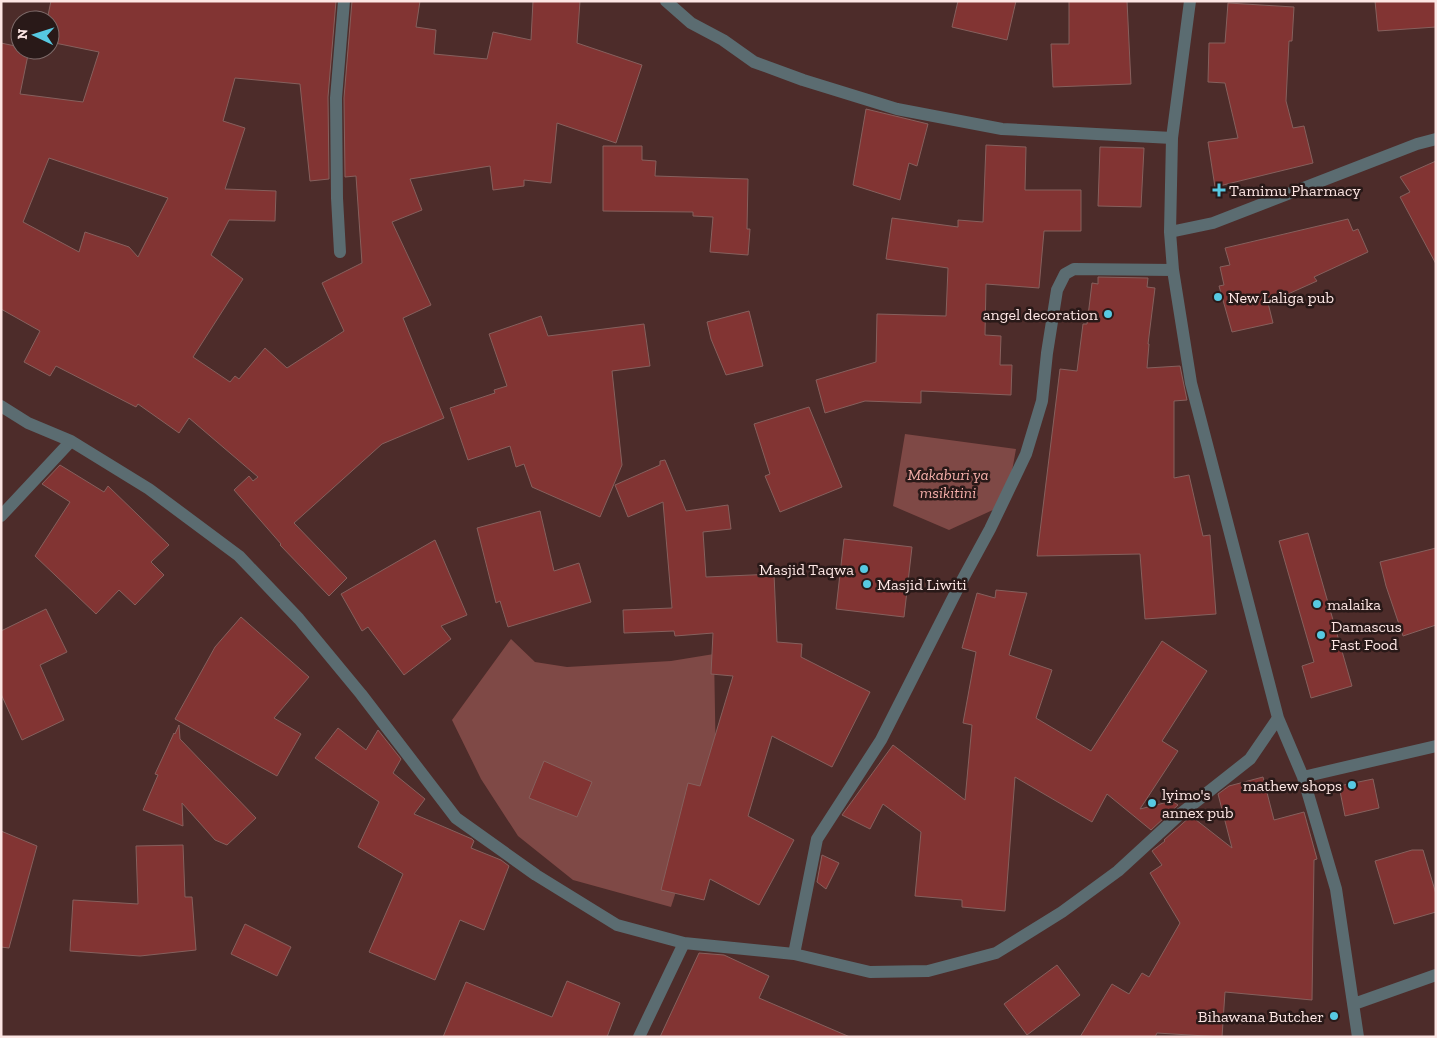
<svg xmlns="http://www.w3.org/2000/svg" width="1437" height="1038" font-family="'Zilla Slab',serif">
  <rect width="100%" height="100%" fill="#4d2c2a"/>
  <path fill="#7f4946" d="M 905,434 L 1016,449 L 1006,504 L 949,530 L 893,506 Z
    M 511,639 L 535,662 L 567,667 L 671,661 L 714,654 L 716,768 L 671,907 L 573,880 L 518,836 L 481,779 L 452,720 Z"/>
  <path fill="#823433" stroke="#86605d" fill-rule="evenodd" d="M 51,1 L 336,1 L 328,97 L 329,179 L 310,181 L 300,84 L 235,78 L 223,121 L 245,128 L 225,189 L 276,191 L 275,221 L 229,220 L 211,255 L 243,279 L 193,357 L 230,382 L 235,376 L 239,379 L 265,348 L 287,368 L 344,331 L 322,283 L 362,263 L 356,176 L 345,177 L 344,98 L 352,1 L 420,1 L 416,27 L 436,30 L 434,54 L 487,59 L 493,32 L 531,40 L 533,1 L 580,1 L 577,43 L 642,65 L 616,143 L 557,123 L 551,183 L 524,180 L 524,186 L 493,190 L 490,166 L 410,179 L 422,210 L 392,222 L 431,305 L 403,318 L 444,418 L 382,444 L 294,523 L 347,578 L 329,596 L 280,545 L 281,544 L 234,490 L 249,476 L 253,481 L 258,477 L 189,418 L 179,433 L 138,404 L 136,407 L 56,366 L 50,376 L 24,362 L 40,331 L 1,309 L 1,43 L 20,47 L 20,50 L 29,50 L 20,94 L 83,102 L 99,52 L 50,42 L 50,20 L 47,20 ZM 49,158 L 168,198 L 138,257 L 129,247 L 85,232 L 79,252 L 23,222 Z
    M 958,1 L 1016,1 L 1007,40 L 952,27 Z
    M 1069,1 L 1127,1 L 1131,84 L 1053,87 L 1051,44 L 1069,44 Z
    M 1375,1 L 1436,1 L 1436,27 L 1378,31 Z
    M 1228,3 L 1294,7 L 1292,41 L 1289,41 L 1286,101 L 1293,128 L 1304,126 L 1313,163 L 1215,187 L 1208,142 L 1238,138 L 1225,83 L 1208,82 L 1209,43 L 1225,43 Z
    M 866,109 L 928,124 L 917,166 L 909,163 L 900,200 L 853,185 Z
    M 986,145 L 1026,147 L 1025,190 L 1081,190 L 1081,231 L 1044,231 L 1039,288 L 986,284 L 985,335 L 1001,336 L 1000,365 L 1012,365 L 1011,395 L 921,391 L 921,403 L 865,401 L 825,413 L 816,380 L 876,362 L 877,314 L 946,316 L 948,268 L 886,259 L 892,218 L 958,227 L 958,220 L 983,222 Z
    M 603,146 L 642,146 L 642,160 L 656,161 L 655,176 L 748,179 L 747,229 L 750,229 L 748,255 L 710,252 L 713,217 L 693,216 L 693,212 L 603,211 Z
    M 1100,147 L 1144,148 L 1141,207 L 1098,206 Z
    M 1436,161 L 1436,264 L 1400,197 L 1410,192 L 1400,177 Z
    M 1348,219 L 1353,231 L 1358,229 L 1368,252 L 1314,277 L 1317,281 L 1268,303 L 1273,323 L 1232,332 L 1219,286 L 1224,285 L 1220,267 L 1230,265 L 1225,248 Z
    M 1098,277 L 1148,278 L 1147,287 L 1155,288 L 1148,344 L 1149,344 L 1147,368 L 1180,366 L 1187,400 L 1174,401 L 1174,478 L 1189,475 L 1203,536 L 1210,535 L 1216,614 L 1145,619 L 1140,554 L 1037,556 L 1060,369 L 1077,371 L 1083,324 L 1087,324 L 1092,283 L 1098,284 Z
    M 749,311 L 763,366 L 726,375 L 711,339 L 707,322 Z
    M 541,316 L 548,336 L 644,324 L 650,366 L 612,371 L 622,465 L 600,517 L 532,487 L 524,464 L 516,467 L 510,446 L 468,460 L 450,408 L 495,393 L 494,390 L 507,386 L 489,334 Z
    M 809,407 L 842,487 L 780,512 L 765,476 L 770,474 L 754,424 Z
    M 665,460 L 686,511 L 728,505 L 731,529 L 703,532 L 706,577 L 774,574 L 777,642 L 802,644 L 801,657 L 870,692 L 832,767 L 772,736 L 748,816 L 794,840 L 759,905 L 710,879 L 704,900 L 661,890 L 688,783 L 700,786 L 733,676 L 711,674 L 713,633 L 675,636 L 674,631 L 624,633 L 623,610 L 672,608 L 663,502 L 628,517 L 615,485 L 660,465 L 660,461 Z
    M 60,465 L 104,492 L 108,486 L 169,545 L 151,562 L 164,575 L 135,605 L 119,590 L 96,614 L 35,556 L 70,502 L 42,484 Z
    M 540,511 L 554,571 L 579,563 L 591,602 L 508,627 L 500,601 L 496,603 L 477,528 Z
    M 1308,533 L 1352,686 L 1311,698 L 1302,666 L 1314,662 L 1279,541 Z
    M 844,539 L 912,547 L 904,617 L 836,609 Z
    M 435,540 L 467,615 L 441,626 L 451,639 L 404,675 L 368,627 L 362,631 L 341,594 Z
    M 1436,548 L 1436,625 L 1403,636 L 1386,586 L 1380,562 Z
    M 996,590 L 1027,593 L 1009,655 L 1052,670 L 1036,718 L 1091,751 L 1162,641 L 1207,671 L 1162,741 L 1178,751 L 1140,809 L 1172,801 L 1178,805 L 1151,830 L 1107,794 L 1092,822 L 1015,777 L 1005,911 L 962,907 L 962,900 L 915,896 L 921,832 L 883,804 L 870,829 L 842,815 L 893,745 L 965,800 L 972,725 L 963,723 L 976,652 L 962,648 L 977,593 L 995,598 Z
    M 46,609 L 67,652 L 40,665 L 64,720 L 22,740 L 1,694 L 1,631 Z
    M 241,617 L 309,677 L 274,718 L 301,734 L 277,776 L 175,719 L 215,647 Z
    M 179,725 L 180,739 L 256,818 L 227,845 L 215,840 L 182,803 L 183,826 L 143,810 L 158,775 L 155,774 L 174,733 L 175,734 Z
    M 338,728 L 366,750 L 378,730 L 401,759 L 393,773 L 425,799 L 414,814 L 472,839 L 474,841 L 471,848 L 501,860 L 509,866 L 484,930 L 460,920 L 435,980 L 369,952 L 403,874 L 358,847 L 379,802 L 315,758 Z
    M 544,761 L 592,782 L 577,817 L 529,798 Z
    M 1263,777 L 1274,820 L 1304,812 L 1317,859 L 1314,860 L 1312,1000 L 1225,992 L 1222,1037 L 1157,1033 L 1155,1037 L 1080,1037 L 1112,984 L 1129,994 L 1142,973 L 1149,977 L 1180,923 L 1150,873 L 1162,865 L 1152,851 L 1165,841 L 1164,840 L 1191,816 L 1232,848 L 1218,794 L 1229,786 Z
    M 1373,779 L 1379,808 L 1345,816 L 1339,786 Z
    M 1,831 L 37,846 L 9,948 L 1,947 Z
    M 183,845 L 185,897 L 192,897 L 196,950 L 140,956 L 70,951 L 73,900 L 138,904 L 136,846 Z
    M 1412,850 L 1423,850 L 1436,894 L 1436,912 L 1394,924 L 1375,861 Z
    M 822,855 L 839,863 L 826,889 L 817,882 Z
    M 245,924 L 291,947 L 277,976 L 231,954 Z
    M 699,953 L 724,955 L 769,976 L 759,998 L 850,1037 L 660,1037 Z
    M 1057,965 L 1080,995 L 1027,1035 L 1004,1004 Z
    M 567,981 L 620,1003 L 607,1037 L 443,1037 L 466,982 L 552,1017 Z"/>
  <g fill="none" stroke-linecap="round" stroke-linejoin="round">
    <path stroke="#5b6c71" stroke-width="12" d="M 666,1 L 691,23 L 723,40 L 754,62 L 803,80 L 897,109 L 1002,129 L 1172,138
      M 1190,1 L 1172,138 L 1170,232 L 1173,270 L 1191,383 L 1278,718 L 1303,777 L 1336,889 L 1358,1037
      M 1170,232 L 1213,223 L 1417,144 L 1436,139
      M 340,252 L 337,198 L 336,98 L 344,1
      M 1,406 L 28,423 L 71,441 L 149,489 L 239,556 L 299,619 L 361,694 L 456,818 L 536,875 L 617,925 L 684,943 L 794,954 L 870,972 L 928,971 L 996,953 L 1062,912 L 1118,871 L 1179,815 L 1250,759 L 1278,718
      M 1,516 L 71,441
      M 1303,777 L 1436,746
      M 794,954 L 817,839 L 881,740 L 959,586 L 990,529 L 1026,454 L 1042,401 L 1047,353 L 1057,290 L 1065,274 L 1074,269 L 1173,270
      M 1354,1004 L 1436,975
      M 639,1037 L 684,943"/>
  </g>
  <g fill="#57c9e2" stroke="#291918" stroke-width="2">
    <path d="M1216.5 182.5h5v5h5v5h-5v5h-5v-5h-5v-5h5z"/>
    <circle cx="1218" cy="297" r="5"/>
    <circle cx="1108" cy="314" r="5"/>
    <circle cx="864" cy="569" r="5"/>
    <circle cx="867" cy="584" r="5"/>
    <circle cx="1317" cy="604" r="5"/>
    <circle cx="1321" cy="635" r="5"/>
    <circle cx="1352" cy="785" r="5"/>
    <circle cx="1152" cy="803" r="5"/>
    <circle cx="1334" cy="1016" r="5"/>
  </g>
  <g text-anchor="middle" stroke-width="5" stroke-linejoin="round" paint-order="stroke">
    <g font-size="16" fill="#fde6e4" stroke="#291918" text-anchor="start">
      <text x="1229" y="196">Tamimu Pharmacy</text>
      <text x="1228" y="303">New Laliga pub</text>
      <text x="1098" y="320" text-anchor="end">angel decoration</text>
      <text x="854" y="575" text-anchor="end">Masjid Taqwa</text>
      <text x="877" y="590">Masjid Liwiti</text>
      <text x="1327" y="610">malaika</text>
      <text x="1331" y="632">Damascus<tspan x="1331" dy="18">Fast Food</tspan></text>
      <text x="1342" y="791" text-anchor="end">mathew shops</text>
      <text x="1162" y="800">lyimo's<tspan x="1162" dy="18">annex pub</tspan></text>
      <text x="1324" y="1022" text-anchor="end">Bihawana Butcher</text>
    </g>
    <g font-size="16" font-style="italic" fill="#f4aea9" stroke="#291918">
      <text x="948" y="480">Makaburi ya<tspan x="948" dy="18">msikitini</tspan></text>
    </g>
  </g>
  <rect width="1437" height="1038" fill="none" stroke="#fde6e4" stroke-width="5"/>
  <g transform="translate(35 35) rotate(274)"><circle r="24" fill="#291918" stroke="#7e6b6a"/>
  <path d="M0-4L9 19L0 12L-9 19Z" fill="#57c9e2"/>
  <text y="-8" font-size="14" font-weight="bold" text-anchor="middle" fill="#fde6e4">N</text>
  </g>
</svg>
